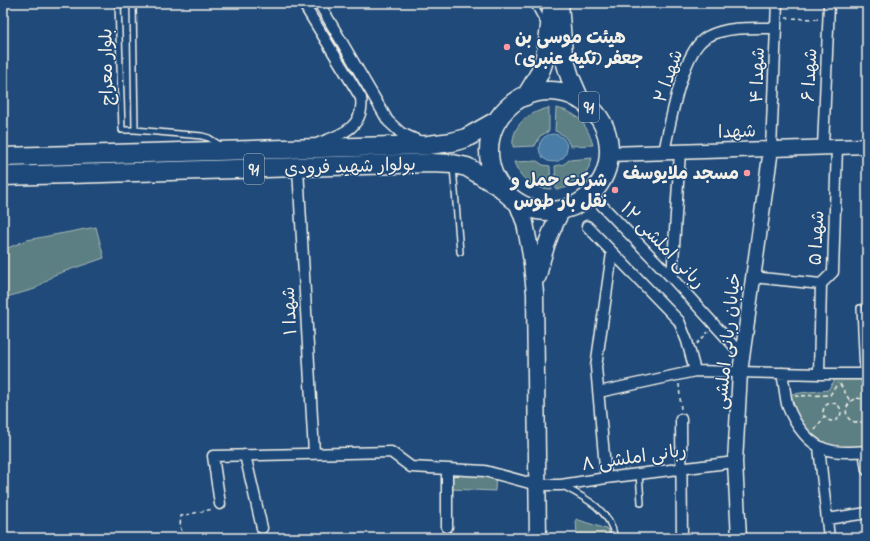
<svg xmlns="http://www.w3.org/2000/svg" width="870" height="541" font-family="'Indie Flower','Playpen Sans Arabic',sans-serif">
  <rect width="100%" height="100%" fill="#1f4a7a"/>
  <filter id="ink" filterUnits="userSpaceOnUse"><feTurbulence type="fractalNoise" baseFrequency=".025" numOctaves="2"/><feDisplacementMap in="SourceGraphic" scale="8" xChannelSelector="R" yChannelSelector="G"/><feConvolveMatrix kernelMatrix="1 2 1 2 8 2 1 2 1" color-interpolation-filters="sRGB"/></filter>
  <g filter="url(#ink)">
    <path fill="#5c7f84" stroke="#a8b8b6" d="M 549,108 L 549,131 L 540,136 L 535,146 L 513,147 C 511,125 529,112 549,108 Z
      M 556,108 C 579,113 586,123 593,145 L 570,146 C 567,138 563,134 555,131 Z
      M 592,158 C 588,176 574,189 556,189 L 555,166 L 564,164 L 569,160 Z
      M 537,161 L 543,165 L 550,166 L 551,189 C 533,189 520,179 514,162 Z
      M 96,227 L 104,258 L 54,275 L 35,289 L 3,298 L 3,250 L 27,240 Z
      M 867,377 L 867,445 L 831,449 L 811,436 L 802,424 L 795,412 L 791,394 L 828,390 L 836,378 Z
      M 450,473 L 496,475 L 495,491 L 450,489 Z
      M 576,519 L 609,530 L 609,538 L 577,538 Z"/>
    <path fill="#497ca6" stroke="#8dabc0" d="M539 148a14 14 0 1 1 28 0a14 14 0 1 1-28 0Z"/>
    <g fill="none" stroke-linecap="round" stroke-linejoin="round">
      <g stroke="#f4f1e8" stroke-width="8">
        <path id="lane" d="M 118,3 L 122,130 L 135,130 L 202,136 L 209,138 L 220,145
          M 133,3 L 135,130
          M 533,3 L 545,25
          M 453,167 L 460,252
          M 860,308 L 863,374
          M 639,473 L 641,503
          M 563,486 C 586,498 610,510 615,538"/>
      </g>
      <g stroke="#f4f1e8" stroke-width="13">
        <path id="street" d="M 303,3 L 361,98 C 365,127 341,135 319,143
          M 319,3 L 388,121 L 401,133 L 421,142
          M 823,147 L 829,5
          M 771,149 L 777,3
          M 664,152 C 670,125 682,50 707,37 C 727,26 754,28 776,28
          M 298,168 L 314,453
          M 591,194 L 672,278 L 742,355
          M 587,226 L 679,321 L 687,341 L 695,371
          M 753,277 L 821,284
          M 672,278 L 680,152
          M 782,373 C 784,383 785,394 787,404 C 794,424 810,448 833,451 C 843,453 856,452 867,451
          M 819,374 L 821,284 L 833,272 L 837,147
          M 599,392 L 695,371 L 819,374 L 867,374
          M 681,419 L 682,538
          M 819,447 L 829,538
          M 864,451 L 867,470
          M 245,455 L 262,528
          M 606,478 L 596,367 L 612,253
          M 220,504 L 213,456 L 391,452 L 411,467 L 485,471 L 537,485 L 561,485 L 606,478 L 735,462
          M 827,519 L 867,513
          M 447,527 L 447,469"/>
      </g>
      <g stroke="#f4f1e8" stroke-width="17">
        <path id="secondary" d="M 609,154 L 867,146
          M 739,538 L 735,462 L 740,372 L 771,149"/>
      </g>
      <g stroke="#f4f1e8" stroke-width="19">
        <path id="primary" d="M 517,202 L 525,223 L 531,255 L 535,293 L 538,538
          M 538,276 C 543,252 550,231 562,210"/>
      </g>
      <g stroke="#f4f1e8" stroke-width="21">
        <path id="highway" d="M 559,3 L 563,54 L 570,77 L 580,100
          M489 151a60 60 0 1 1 120 0a60 60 0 1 1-120 0Z
          M 526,96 C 530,89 535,82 539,74 C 548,54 549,32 552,10
          M 3,157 L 428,145 L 452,142 L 466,138 L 498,120
          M 3,176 L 431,163 L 453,164 L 467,167 L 500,187"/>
      </g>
      <path stroke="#f4f1e8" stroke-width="1.5" stroke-dasharray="4 3" stroke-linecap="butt" d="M 839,5 L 867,6
        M 786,18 L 818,19
        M 697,344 L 708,332
        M 679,384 L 681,410
        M 840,384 L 850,401
        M 795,396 L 830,395 L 838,383
        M 867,402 C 850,388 837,418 855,422 C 860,423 863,422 867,419
        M823 412a9 9 0 1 1 18 0a9 9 0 1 1-18 0Z
        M 815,430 L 824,417
        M 184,538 L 180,526 L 181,516 L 213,509"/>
      <use href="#lane" stroke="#1f4a7a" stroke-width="5"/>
      <use href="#street" stroke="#1f4a7a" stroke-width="10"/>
      <use href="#secondary" stroke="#1f4a7a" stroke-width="14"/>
      <use href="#primary" stroke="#1f4a7a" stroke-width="16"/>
      <use href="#highway" stroke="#1f4a7a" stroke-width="18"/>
    </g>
  </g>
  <g fill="#ff9aa2" stroke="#1f4a7a" stroke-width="1.5">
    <circle cx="507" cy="47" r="4"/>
    <circle cx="747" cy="173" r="4"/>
    <circle cx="615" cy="190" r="4"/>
  </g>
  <g text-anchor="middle" stroke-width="3" stroke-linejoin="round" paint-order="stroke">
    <g fill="#1f4a7a" stroke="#b4bfc7" stroke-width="1">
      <rect x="579" y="92" width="20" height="30" rx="3"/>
      <rect x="244" y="154" width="20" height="30" rx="3"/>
    </g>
    <g font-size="17" font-weight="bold" fill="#f4f1e8">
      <text x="589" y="113">91</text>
      <text x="254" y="175">91</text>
    </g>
    <g font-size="18" font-weight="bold" fill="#f4f1e8" stroke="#1f4a7a" text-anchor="end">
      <text x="515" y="43" text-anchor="start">هيئت موسی بن<tspan x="515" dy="21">جعفر (تکیه عنبری)</tspan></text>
      <text x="739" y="179">مسجد ملایوسف</text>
      <text x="607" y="186">شرکت حمل و<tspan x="607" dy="21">نقل بار طوس</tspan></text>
    </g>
    <g font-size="18" fill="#f4f1e8" stroke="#1f4a7a">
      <text transform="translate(106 67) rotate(-91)" y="6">بلوار معراج</text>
      <text transform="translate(757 75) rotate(-88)" y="6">شهدا ۴</text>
      <text transform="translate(809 75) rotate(-87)" y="6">شهدا ۶</text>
      <text transform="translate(668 76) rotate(-71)" y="6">شهدا ۲</text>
      <text transform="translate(737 131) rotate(-2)" y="6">شهدا</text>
      <text transform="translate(350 166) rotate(-2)" y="6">بولوار شهید فرودی</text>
      <text transform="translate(816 238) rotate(-87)" y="6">شهدا ۵</text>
      <text transform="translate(663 245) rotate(46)" y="6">ربانی املشی ۱۲</text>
      <text transform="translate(289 311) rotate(-93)" y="6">شهدا ۱</text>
      <text transform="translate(727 341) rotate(-84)" y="6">خیابان ربانی املشی</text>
      <text transform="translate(634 457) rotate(-8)" y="6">ربانی املشی ۸</text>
    </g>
  </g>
  <rect width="870" height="541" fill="none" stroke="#1f4a7a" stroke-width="16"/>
  <rect x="8" y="8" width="854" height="525" fill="none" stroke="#f4f1e8" stroke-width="1.5" filter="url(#ink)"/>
</svg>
